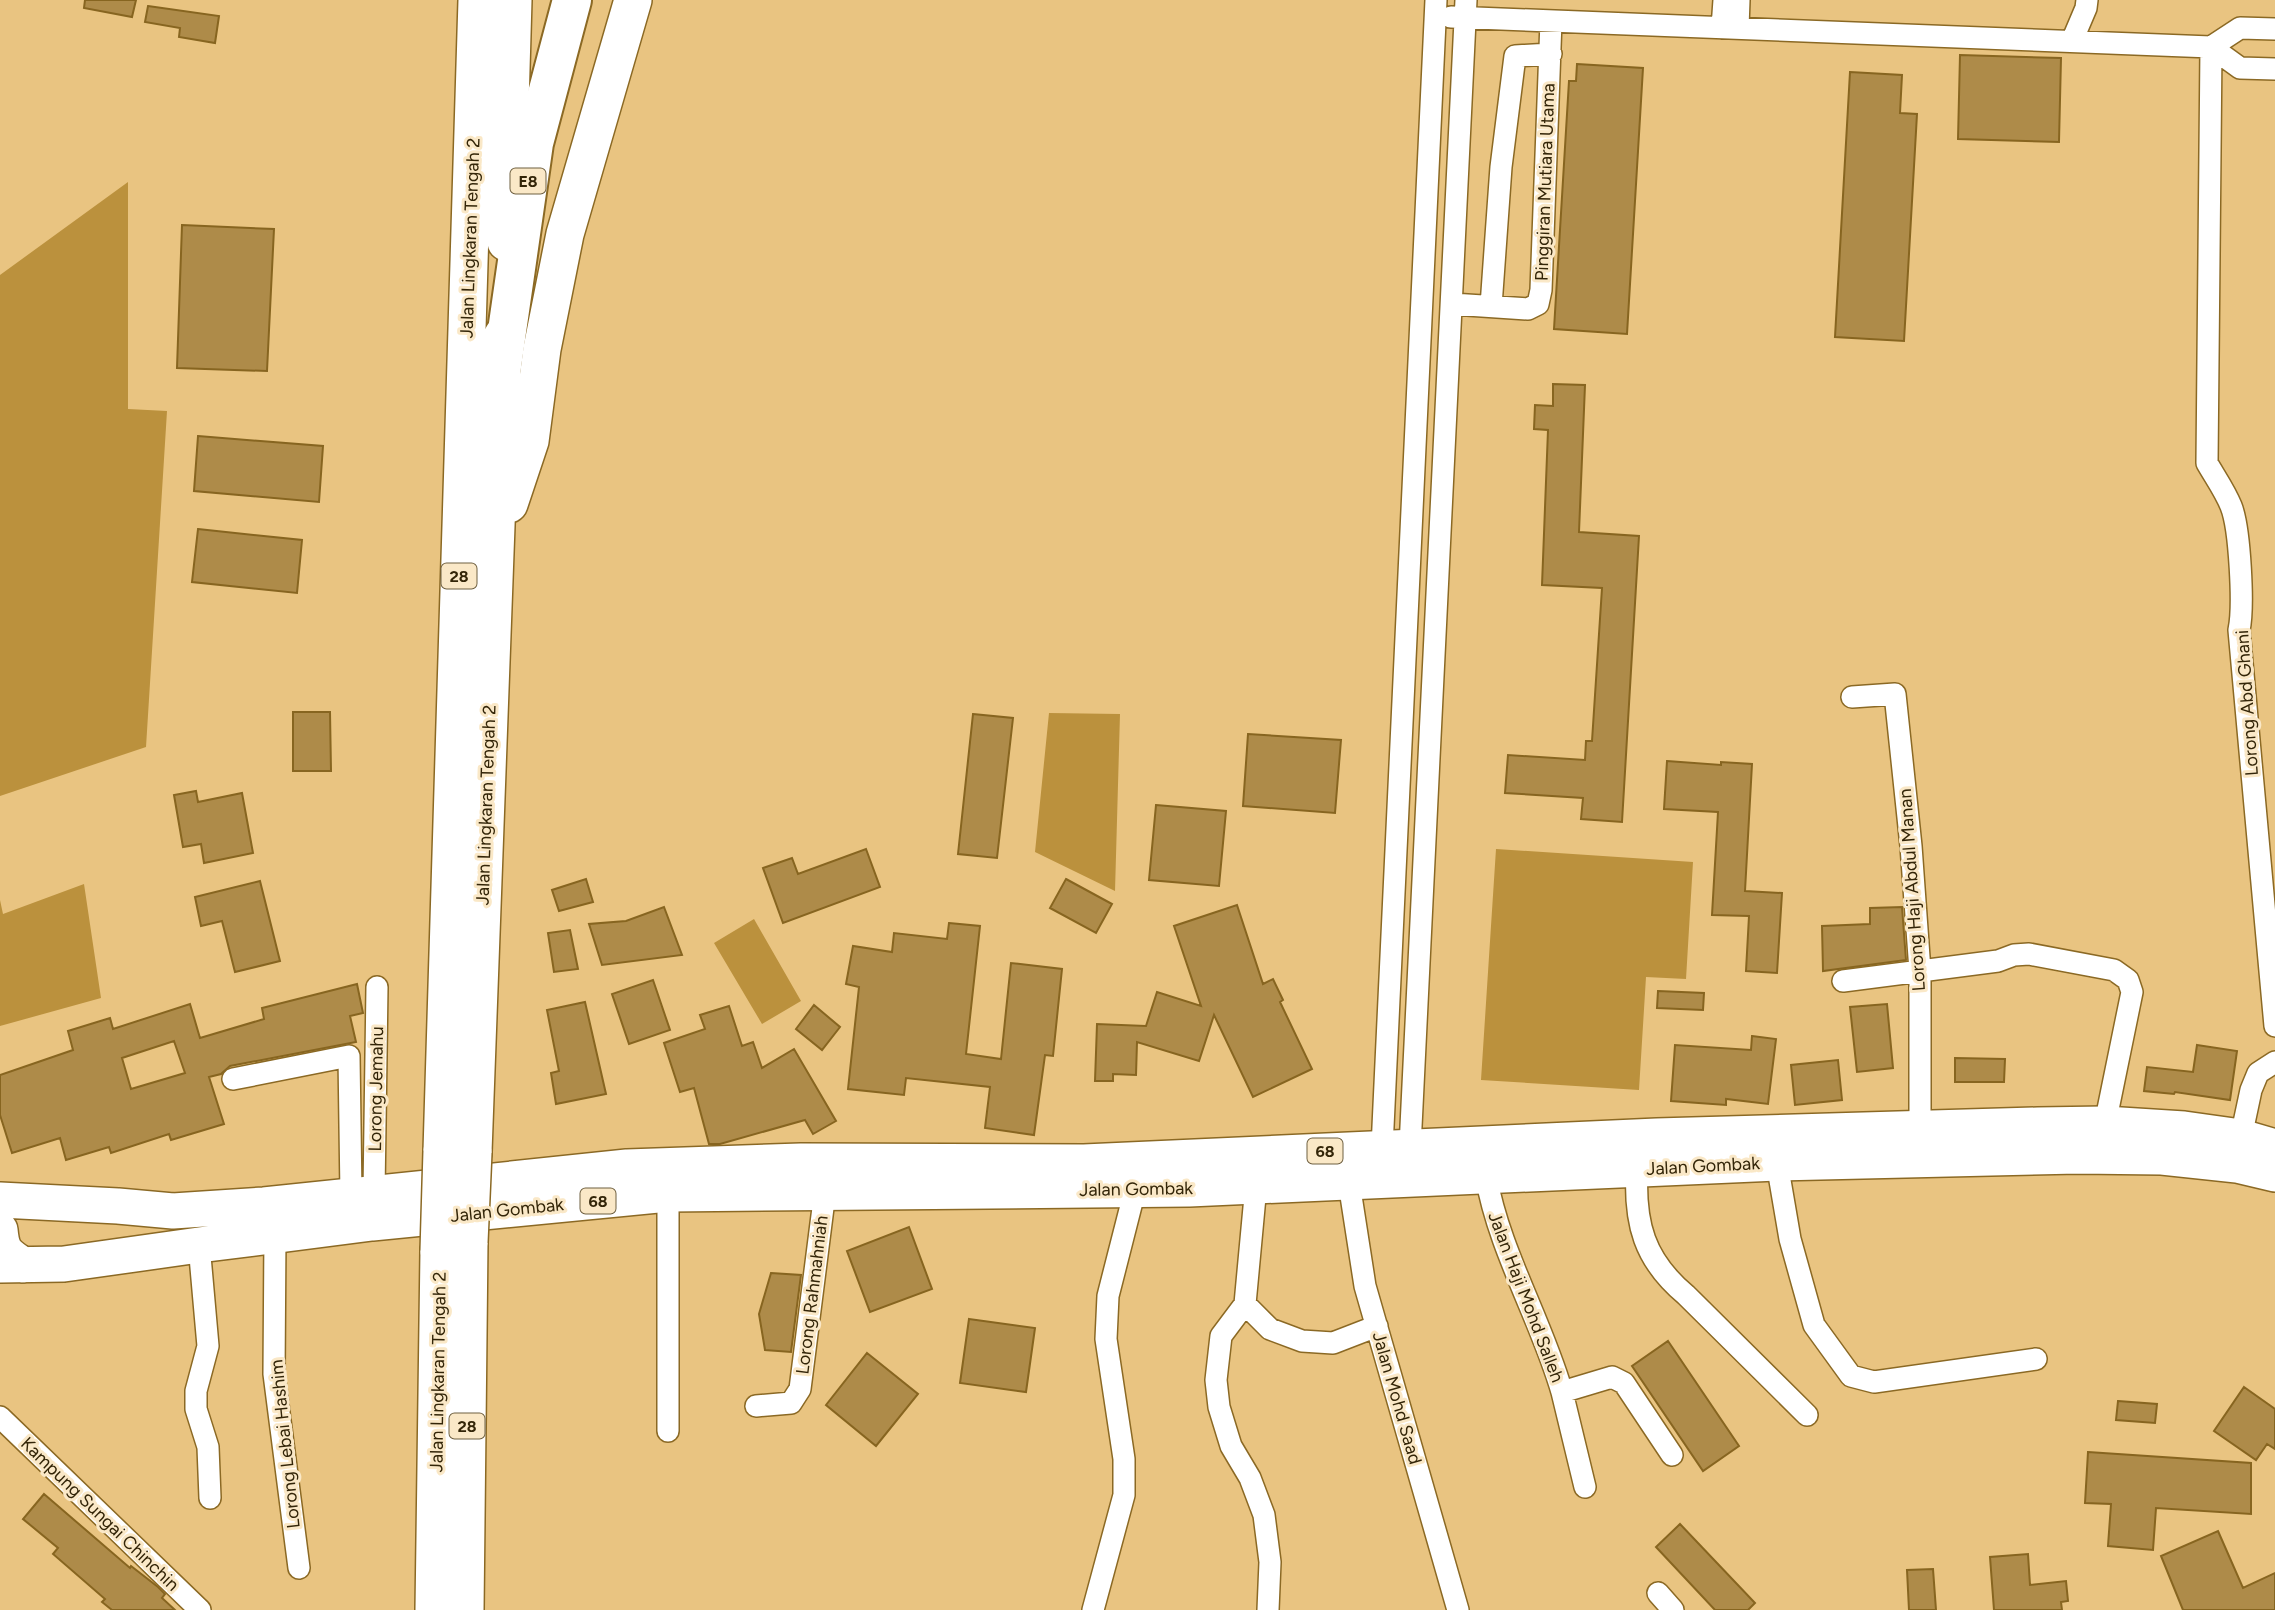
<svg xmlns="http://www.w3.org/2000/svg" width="2275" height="1610" font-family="Figtree,sans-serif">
  <rect width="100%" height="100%" fill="#e9c481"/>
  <path fill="#bb913d" d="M 128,182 L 128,409 L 167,411 L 146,747 L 0,796 L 0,275 Z
    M 1049,713 L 1120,714 L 1115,891 L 1035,852 Z
    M 1496,849 L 1693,862 L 1686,979 L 1646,977 L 1639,1090 L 1481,1080 Z
    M 84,884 L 101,998 L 0,1026 L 0,900 L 3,914 Z
    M 754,919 L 801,1001 L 762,1024 L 714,943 Z"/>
  <path fill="#ae8b49" stroke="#876520" stroke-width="2" fill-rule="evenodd" d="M 85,0 L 136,0 L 132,17 L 84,8 Z
    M 148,6 L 219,16 L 215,43 L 179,37 L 180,28 L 145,22 Z
    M 1960,55 L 2061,58 L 2059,142 L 1958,139 Z
    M 1577,64 L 1643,68 L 1627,334 L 1554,329 L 1569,81 L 1576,81 Z
    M 1850,72 L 1902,75 L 1900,113 L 1917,114 L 1904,341 L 1835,337 Z
    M 182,225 L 274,229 L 267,371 L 177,368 Z
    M 1553,384 L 1585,385 L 1579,532 L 1639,536 L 1622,822 L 1581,819 L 1583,798 L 1505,793 L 1508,755 L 1585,760 L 1586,741 L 1592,741 L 1602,588 L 1542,585 L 1548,430 L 1534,429 L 1535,405 L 1553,406 Z
    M 198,436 L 323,446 L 319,502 L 194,491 Z
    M 198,529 L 302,540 L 297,593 L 192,582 Z
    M 293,712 L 330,712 L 331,771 L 293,771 Z
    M 973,714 L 1013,718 L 997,858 L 958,854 Z
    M 1248,734 L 1341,740 L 1335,813 L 1243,806 Z
    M 1667,761 L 1721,765 L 1721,762 L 1752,764 L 1745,891 L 1782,893 L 1777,973 L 1746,971 L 1749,916 L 1712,915 L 1718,812 L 1664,809 Z
    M 196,791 L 198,802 L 242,793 L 253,853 L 204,863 L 201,844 L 183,847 L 174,795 Z
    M 1156,805 L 1226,811 L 1219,886 L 1149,880 Z
    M 866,849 L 880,887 L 783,923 L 763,868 L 792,858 L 798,874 Z
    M 586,879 L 593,902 L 559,911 L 552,890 Z
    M 1066,879 L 1112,904 L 1096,933 L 1050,908 Z
    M 260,881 L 280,961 L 235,972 L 222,921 L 201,926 L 195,897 Z
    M 1237,905 L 1263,984 L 1273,979 L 1283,1000 L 1280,1002 L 1312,1069 L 1253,1097 L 1214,1015 L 1199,1061 L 1137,1042 L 1136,1075 L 1113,1074 L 1113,1081 L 1095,1081 L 1097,1024 L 1146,1026 L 1157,992 L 1201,1006 L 1174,926 Z
    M 664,907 L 682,955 L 602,965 L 589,924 L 626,921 Z
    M 1902,907 L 1906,960 L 1823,971 L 1822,926 L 1870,924 L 1870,908 Z
    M 949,923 L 980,926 L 966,1054 L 1001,1059 L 1011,963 L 1062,969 L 1053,1056 L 1045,1055 L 1034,1135 L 985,1128 L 990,1087 L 906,1078 L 904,1095 L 848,1089 L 859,987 L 846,984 L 853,946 L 892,952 L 894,933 L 947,939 Z
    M 570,930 L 578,969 L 554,972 L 548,933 Z
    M 653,980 L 670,1030 L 629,1044 L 612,994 Z
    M 357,984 L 363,1013 L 350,1016 L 356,1042 L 230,1066 L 221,1074 L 209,1077 L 224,1124 L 171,1140 L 169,1134 L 111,1153 L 109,1147 L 66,1160 L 60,1138 L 12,1153 L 0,1115 L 0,1075 L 73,1050 L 68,1031 L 110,1018 L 113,1029 L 190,1004 L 200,1038 L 264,1019 L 262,1008 ZM 174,1041 L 185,1073 L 131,1089 L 122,1058 Z
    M 1658,991 L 1704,993 L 1703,1010 L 1657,1008 Z
    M 585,1002 L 606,1094 L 556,1104 L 551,1073 L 559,1071 L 547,1010 Z
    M 1887,1004 L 1893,1068 L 1857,1072 L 1850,1007 Z
    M 814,1005 L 840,1027 L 822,1050 L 796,1029 Z
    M 729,1006 L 742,1046 L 753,1042 L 762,1068 L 794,1049 L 836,1121 L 813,1134 L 805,1120 L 720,1144 L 709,1144 L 694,1088 L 680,1092 L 664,1043 L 705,1029 L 700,1015 Z
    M 1752,1036 L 1776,1039 L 1768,1104 L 1726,1099 L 1726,1105 L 1671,1101 L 1675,1045 L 1751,1050 Z
    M 2197,1045 L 2237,1051 L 2230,1100 L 2175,1092 L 2174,1094 L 2144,1091 L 2147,1067 L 2193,1072 Z
    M 1955,1058 L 2005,1059 L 2004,1082 L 1955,1082 Z
    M 1838,1060 L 1842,1100 L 1795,1105 L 1791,1065 Z
    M 909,1227 L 932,1289 L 870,1312 L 847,1251 Z
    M 771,1273 L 801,1275 L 791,1352 L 765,1350 L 759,1314 Z
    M 969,1319 L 1035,1328 L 1026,1392 L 960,1383 Z
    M 1668,1341 L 1739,1446 L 1703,1471 L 1632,1366 Z
    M 867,1353 L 918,1394 L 876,1446 L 826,1405 Z
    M 2244,1387 L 2275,1409 L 2275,1449 L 2267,1444 L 2256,1460 L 2214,1431 Z
    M 2118,1401 L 2157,1404 L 2155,1423 L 2116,1420 Z
    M 2088,1452 L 2251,1463 L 2251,1514 L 2156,1508 L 2153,1550 L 2108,1546 L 2111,1504 L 2085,1503 Z
    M 44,1494 L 130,1568 L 131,1566 L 158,1587 L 165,1594 L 162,1598 L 175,1610 L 112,1610 L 102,1602 L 105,1599 L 53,1554 L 58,1548 L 23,1519 Z
    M 1680,1524 L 1755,1603 L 1748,1610 L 1715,1610 L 1656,1547 Z
    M 2218,1531 L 2243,1588 L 2275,1573 L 2275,1610 L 2183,1610 L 2161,1556 Z
    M 2028,1554 L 2030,1585 L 2066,1581 L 2068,1601 L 2061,1602 L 2062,1610 L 1994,1610 L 1990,1557 Z
    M 1933,1569 L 1936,1610 L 1909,1610 L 1907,1570 Z"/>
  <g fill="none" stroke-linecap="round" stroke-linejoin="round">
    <g stroke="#8b6924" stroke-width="24">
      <path id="minor" d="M 1451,17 L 2211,47 L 2240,68 L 2275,69
        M 1722,28 L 1724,0
        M 1738,28 L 1739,0
        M 2072,41 L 2086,8 L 2087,0
        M 2211,47 L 2207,463 C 2215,477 2225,491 2231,506 C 2240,528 2244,607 2239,630 L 2275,1026
        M 2211,47 L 2240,28 L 2275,29
        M 1452,304 L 1528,309 L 1538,304 L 1541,290 L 1551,21
        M 1491,306 L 1501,167 L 1515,56 L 1551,54
        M 1852,697 L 1895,694 L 1911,846 L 1920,971 L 1920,1129
        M 1843,981 L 1998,961 L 2014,955 L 2029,954 L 2114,970 L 2128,980 L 2132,992 L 2105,1124
        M 233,1079 L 349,1056 L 351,1195
        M 2241,1137 L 2251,1090 L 2258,1073 L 2275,1062
        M 1410,1147 L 1466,0
        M 1382,1148 L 1436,0
        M 1777,1163 L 1790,1239 L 1814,1325 L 1851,1376 L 1874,1382 L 2036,1359
        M 1637,1169 C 1634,1223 1644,1260 1686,1295 L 1807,1415
        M 1486,1176 C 1499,1251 1541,1319 1562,1392 L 1612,1377 L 1624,1383 L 1672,1455
        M 1349,1183 L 1365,1286 L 1458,1610
        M 1256,1186 L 1245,1304 L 1221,1336 L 1216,1380 L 1219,1407 L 1231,1446 L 1250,1478 L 1264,1515 L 1270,1562 L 1268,1610
        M 374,1192 L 377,987
        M 668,1194 L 668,1431
        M 275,1235 L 274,1374 L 299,1568
        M 199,1245 L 208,1346 L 196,1391 L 196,1409 L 208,1447 L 210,1498
        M 1245,1304 L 1270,1329 L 1302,1341 L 1333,1343 L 1377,1326
        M 1562,1392 L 1585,1487
        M 756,1406 L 791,1403 L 800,1389 L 825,1192
        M 0,1417 L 200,1610
        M 1658,1593 L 1673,1610
        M 1093,1610 L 1124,1495 L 1124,1459 L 1106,1339 L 1108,1296 L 1135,1190"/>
    </g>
    <g stroke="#8b6924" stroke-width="38">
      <path id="primary" d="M 0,1200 L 118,1206 L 173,1211 L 264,1205 L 627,1167 L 801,1161 L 1084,1162 L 1657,1136 L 2038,1125 L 2105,1124 L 2184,1129 L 2241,1137 L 2275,1147
        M 0,1230 C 2,1251 5,1253 23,1265
        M 0,1265 L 64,1264 L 199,1245 L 372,1223 L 668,1194 L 1189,1189 L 1777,1163 L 2078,1156 L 2162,1157 L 2237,1165 L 2275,1174"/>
    </g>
    <g stroke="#8b6924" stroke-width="40">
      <path id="trunk" d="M 506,242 L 513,0
        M 509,504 L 530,441 L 542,349 L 565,234 L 633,0
        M 442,1151 L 477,0
        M 473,1152 L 503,335
        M 434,1610 L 439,1251
        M 465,1610 L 469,1242"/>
    </g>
    <g stroke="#8b6924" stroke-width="42">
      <path id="motorway" d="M 502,366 L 534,143 L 572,0"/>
    </g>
    <use href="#minor" stroke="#fff" stroke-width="21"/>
    <use href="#primary" stroke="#fff" stroke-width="35"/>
    <use href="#trunk" stroke="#fff" stroke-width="37"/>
    <use href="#motorway" stroke="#fff" stroke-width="38"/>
    <g stroke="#8b6924" stroke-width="40" stroke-linecap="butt">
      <path id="trunk-bridge" d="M 469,1242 L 473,1152
        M 439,1251 L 442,1151"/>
    </g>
    <use href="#trunk-bridge" stroke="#fff" stroke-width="37"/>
  </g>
  <g text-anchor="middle" stroke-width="6" stroke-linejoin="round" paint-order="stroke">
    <g fill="#fae8c7" stroke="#6f6041" stroke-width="2">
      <rect x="510.5" y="168.5" width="35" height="25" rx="5"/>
      <rect x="441.5" y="563.5" width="35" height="25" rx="5"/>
      <rect x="1307.5" y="1138.5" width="35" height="25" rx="5"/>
      <rect x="580.5" y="1188.5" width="35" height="25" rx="5"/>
      <rect x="449.5" y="1413.5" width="35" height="25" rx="5"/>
    </g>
    <g font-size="16" font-weight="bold" fill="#332508">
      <text x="528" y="187">E8</text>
      <text x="459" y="582">28</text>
      <text x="1325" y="1157">68</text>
      <text x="598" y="1207">68</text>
      <text x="467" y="1432">28</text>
    </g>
    <g font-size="18" fill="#332508" stroke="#fae8c7">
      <text transform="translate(1545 182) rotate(-88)" y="6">Pinggiran Mutiara Utama</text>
      <text transform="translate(470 238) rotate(-88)" y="6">Jalan Lingkaran Tengah 2</text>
      <text transform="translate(2247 703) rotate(-94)" y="6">Lorong Abd Ghani</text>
      <text transform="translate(486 805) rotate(-88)" y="6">Jalan Lingkaran Tengah 2</text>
      <text transform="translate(1912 890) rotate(-94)" y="6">Lorong Haji Abdul Manan</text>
      <text transform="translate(376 1089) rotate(-89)" y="6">Lorong Jemahu</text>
      <text transform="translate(1703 1166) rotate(-3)" y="6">Jalan Gombak</text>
      <text transform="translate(1136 1189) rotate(-1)" y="6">Jalan Gombak</text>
      <text transform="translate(507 1210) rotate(-6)" y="6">Jalan Gombak</text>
      <text transform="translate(812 1295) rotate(-83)" y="6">Lorong Rahmahniah</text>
      <text transform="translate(1526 1297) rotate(69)" y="6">Jalan Haji Mohd Salleh</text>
      <text transform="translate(438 1372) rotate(-89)" y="6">Jalan Lingkaran Tengah 2</text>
      <text transform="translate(1397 1398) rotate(74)" y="6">Jalan Mohd Saad</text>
      <text transform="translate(285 1444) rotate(-96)" y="6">Lorong Lebai Hashim</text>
      <text transform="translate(100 1514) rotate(44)" y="6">Kampung Sungai Chinchin</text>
    </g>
  </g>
</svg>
